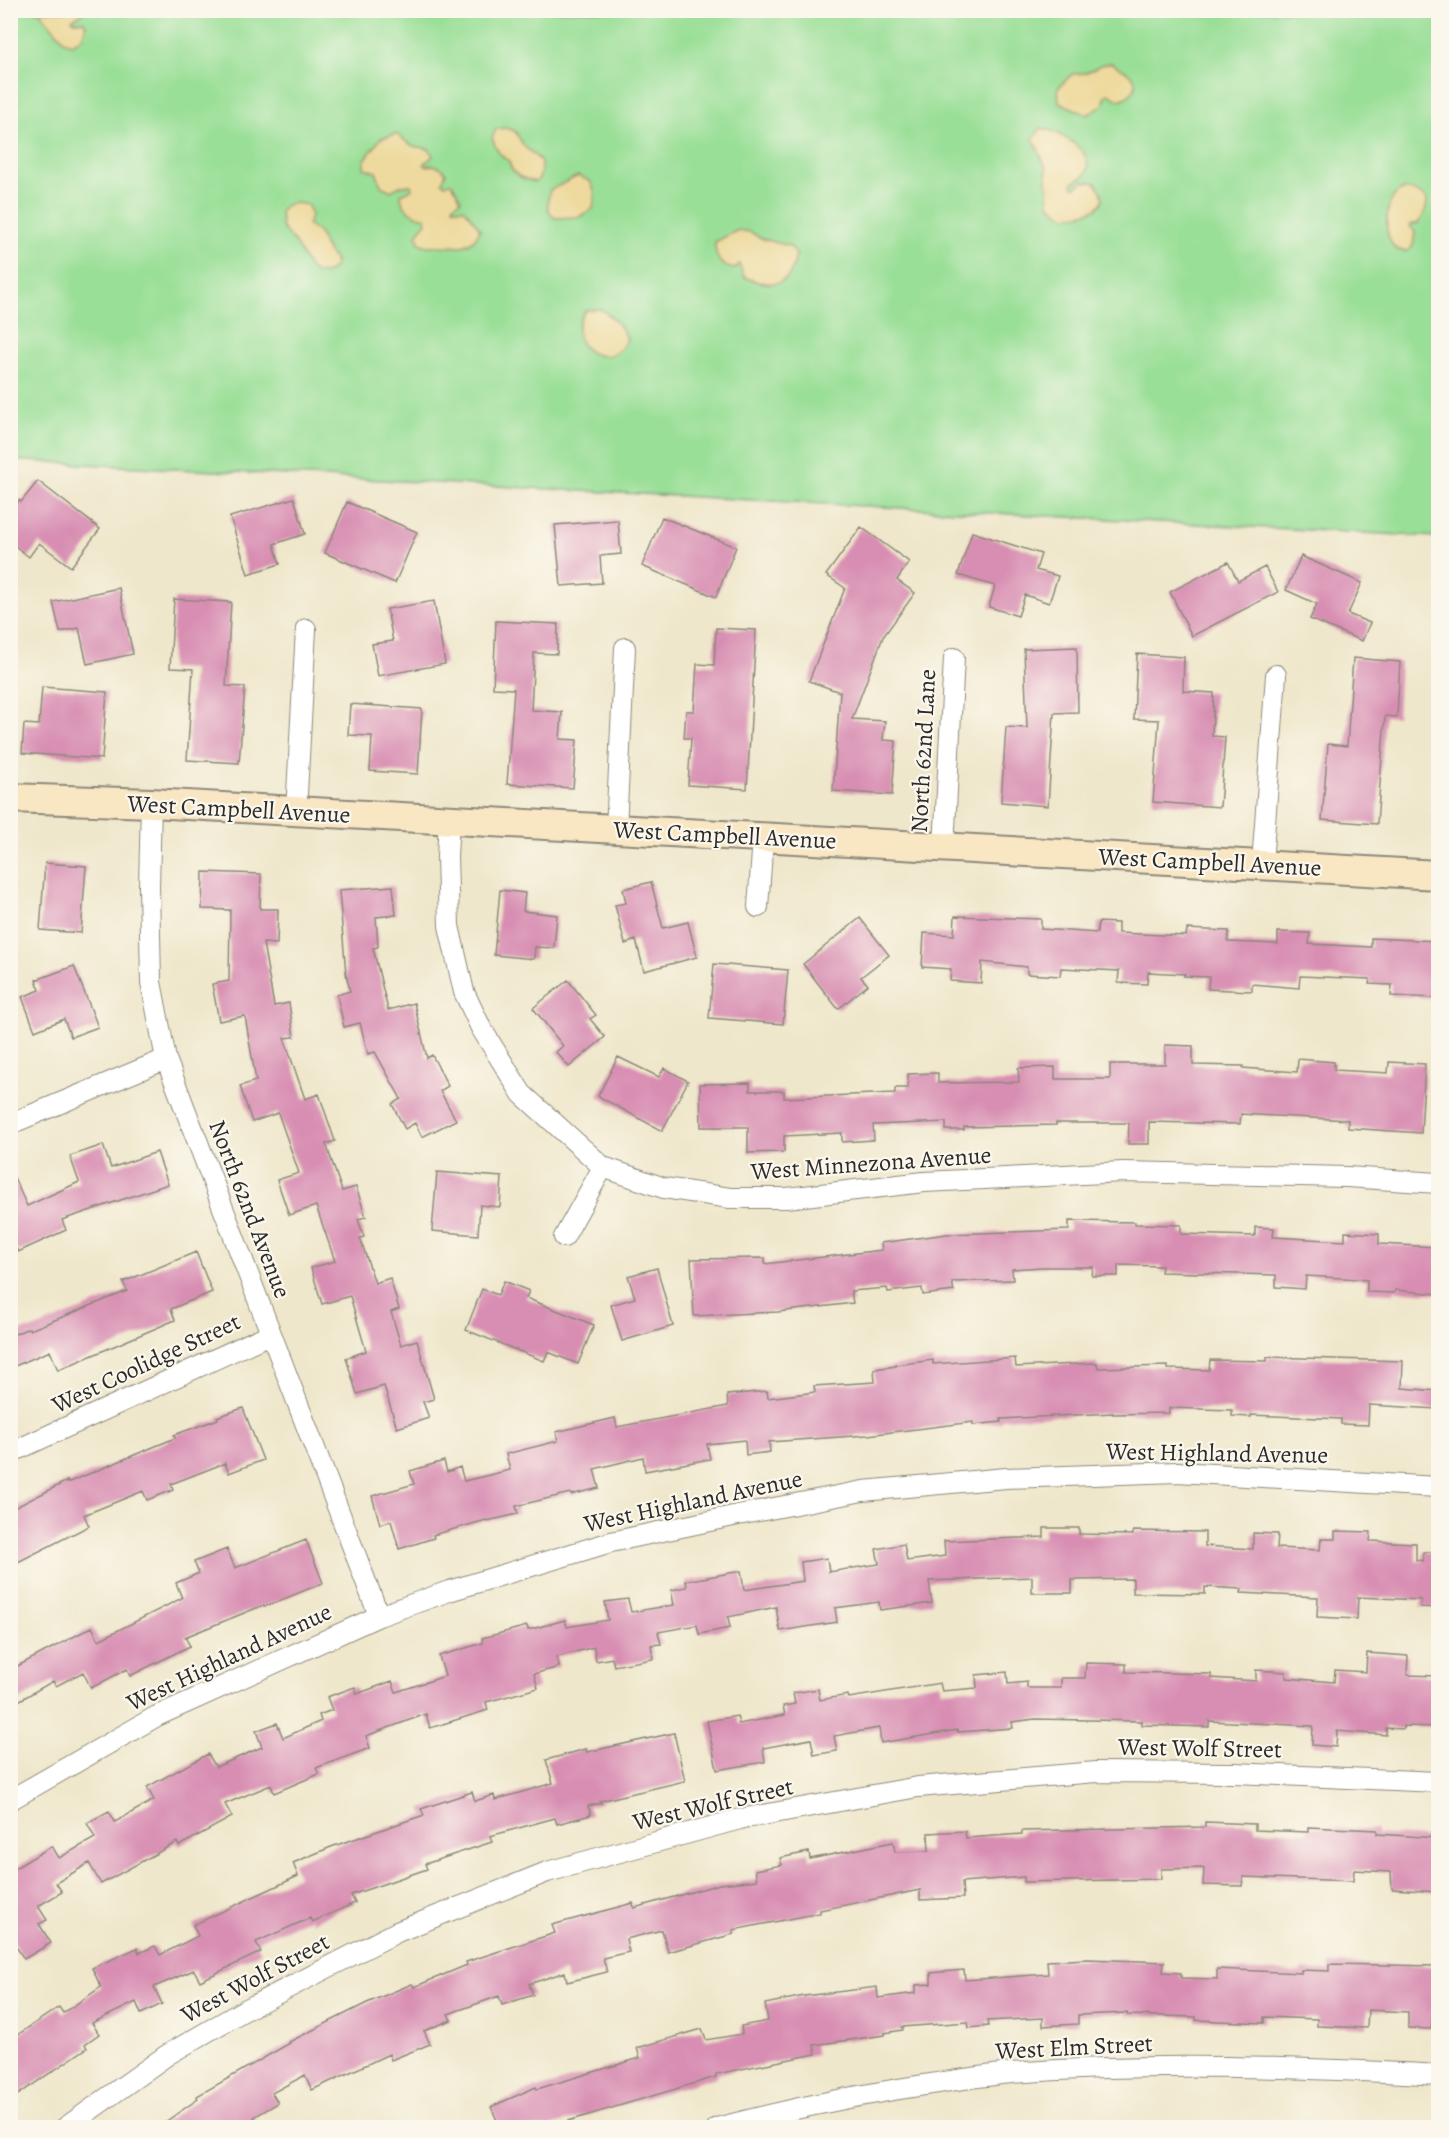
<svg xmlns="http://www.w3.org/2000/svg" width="1449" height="2138" font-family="Alegreya,serif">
  <rect width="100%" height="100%" fill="#fbf7ec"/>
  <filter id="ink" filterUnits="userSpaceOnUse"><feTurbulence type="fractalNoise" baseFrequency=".0167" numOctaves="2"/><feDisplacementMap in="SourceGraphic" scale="12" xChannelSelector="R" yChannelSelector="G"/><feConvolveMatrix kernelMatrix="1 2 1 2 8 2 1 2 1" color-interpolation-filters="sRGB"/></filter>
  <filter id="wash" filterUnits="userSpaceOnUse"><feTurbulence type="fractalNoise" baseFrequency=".008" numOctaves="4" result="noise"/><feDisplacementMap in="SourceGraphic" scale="24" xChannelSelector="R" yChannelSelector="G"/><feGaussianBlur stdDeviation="1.35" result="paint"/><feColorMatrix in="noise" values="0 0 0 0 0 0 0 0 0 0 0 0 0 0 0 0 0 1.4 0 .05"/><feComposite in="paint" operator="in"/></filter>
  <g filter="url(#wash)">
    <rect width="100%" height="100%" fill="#efe7cb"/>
    <path fill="#9adf97" stroke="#628561" stroke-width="1.5" d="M 10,11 L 1438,11 L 1438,537 L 11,460 Z"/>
    <path fill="#eeda9e" stroke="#8c8264" stroke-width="1.5" d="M 39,11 L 87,11 L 72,19 L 75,21 L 83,21 L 86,25 L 82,38 L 72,44 L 65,42 Z
      M 1112,63 C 1121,70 1141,75 1134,90 C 1130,96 1124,99 1118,100 L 1109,94 L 1106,95 L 1103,106 L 1087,115 L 1059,102 L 1058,88 L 1072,74 L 1085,73 L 1103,64 Z
      M 505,128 L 515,131 C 519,137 521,143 526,148 C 539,159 545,160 539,179 L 535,182 C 523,179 511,175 509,161 C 499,156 496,148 492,138 L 496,129 Z
      M 1041,128 C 1058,131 1096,150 1086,173 C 1084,178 1076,180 1072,184 L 1073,187 L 1076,187 L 1083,181 L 1096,183 C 1108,199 1104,208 1084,213 C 1080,214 1074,216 1070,216 C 1061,216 1055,209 1049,204 L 1046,167 L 1033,139 Z
      M 396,134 L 413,146 L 429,149 L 433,156 L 424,164 L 426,166 C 435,164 441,166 446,173 L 442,182 L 444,184 L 452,183 L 461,200 L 454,205 L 453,208 L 465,209 L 480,229 C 473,250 456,247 438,246 C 430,246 427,247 419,243 L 417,235 L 426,222 L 426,218 C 412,215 401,209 401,194 L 412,189 L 411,185 L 400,186 L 391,191 L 381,186 L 376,172 L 364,168 L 364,161 L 381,138 Z
      M 578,176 L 590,181 L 595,193 L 593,209 L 579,217 L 555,218 C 545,210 547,202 550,190 Z
      M 1405,189 L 1416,191 L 1427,199 C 1427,209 1425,217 1417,224 L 1411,224 L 1410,226 L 1415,232 L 1413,246 L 1407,251 C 1402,251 1397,251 1394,247 C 1383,235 1385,203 1397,193 C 1399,191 1402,190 1405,189 Z
      M 297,203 L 308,205 L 311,216 L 308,225 L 319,233 L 325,247 L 335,260 L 335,265 L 333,269 L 325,274 L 316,273 L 310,269 L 295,243 L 282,228 L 280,212 L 286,205 Z
      M 738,230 L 750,232 L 763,239 L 790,246 L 796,254 C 792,288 771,288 744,277 L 739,264 L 735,269 C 719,267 715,257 715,242 Z
      M 600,309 C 610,314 623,328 627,339 C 612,375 557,347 586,310 Z"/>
    <g id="blocks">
      <path fill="#d88eb2" d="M 38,481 L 100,529 L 71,567 L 39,543 L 29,557 L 10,542 L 10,512 L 19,500 L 21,502 Z
        M 294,498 L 305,534 L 274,544 L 280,564 L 248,574 L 230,517 Z
        M 347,502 L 417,532 L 395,583 L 325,553 Z
        M 662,517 L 736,547 L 716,597 L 642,566 Z
        M 618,520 L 621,554 L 600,556 L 602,583 L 561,586 L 555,525 Z
        M 861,527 L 909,562 L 897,580 L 915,593 L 883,637 L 852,719 L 885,721 L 883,740 L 896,741 L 892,795 L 833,791 L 840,692 L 809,681 L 845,588 L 826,575 Z
        M 972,532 L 1041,554 L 1036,570 L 1058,576 L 1049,603 L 1025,595 L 1018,616 L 989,607 L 995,586 L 958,575 Z
        M 1301,556 L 1362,583 L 1348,614 L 1370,623 L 1362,641 L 1310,619 L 1317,604 L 1286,590 Z
        M 1228,562 L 1238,581 L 1265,567 L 1278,592 L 1192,636 L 1170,592 Z
        M 119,588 L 133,654 L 87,664 L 79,628 L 60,632 L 53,602 Z
        M 174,599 L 231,602 L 226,686 L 245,687 L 239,763 L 187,760 L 193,669 L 170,668 Z
        M 434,601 L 445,664 L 378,676 L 372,644 L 393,641 L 387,609 Z
        M 496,621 L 558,624 L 557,654 L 534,653 L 531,710 L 562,712 L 560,739 L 577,740 L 573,788 L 507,784 L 514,689 L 493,688 Z
        M 716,628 L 756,630 L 747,789 L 688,785 L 691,738 L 684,738 L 686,711 L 694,711 L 697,664 L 714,665 Z
        M 1077,647 L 1078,712 L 1054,713 L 1048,806 L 1001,802 L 1006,727 L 1027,728 L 1024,649 Z
        M 1137,654 L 1184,657 L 1183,691 L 1214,693 L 1212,736 L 1225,737 L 1220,807 L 1153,802 L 1159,720 L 1134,719 Z
        M 1353,658 L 1400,662 L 1397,717 L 1385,716 L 1377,824 L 1322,820 L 1328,744 L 1347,746 Z
        M 42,687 L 107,692 L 102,759 L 22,753 L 24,724 L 39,725 Z
        M 350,704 L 422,709 L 418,774 L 370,771 L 372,736 L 348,735 Z
        M 45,863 L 86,866 L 81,933 L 40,930 Z
        M 203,872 L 261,874 L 260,909 L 278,909 L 277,944 L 263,943 L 274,1006 L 289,1003 L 294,1037 L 284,1038 L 305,1099 L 319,1094 L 335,1141 L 326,1144 L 342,1191 L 356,1187 L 366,1217 L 358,1219 L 364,1237 L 360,1238 L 375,1283 L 390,1278 L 399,1309 L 391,1312 L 401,1345 L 417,1340 L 434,1399 L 423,1402 L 429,1418 L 397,1428 L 384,1386 L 357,1394 L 346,1358 L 366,1351 L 350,1296 L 322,1304 L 311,1268 L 335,1261 L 316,1206 L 289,1215 L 277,1180 L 299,1173 L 278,1113 L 252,1122 L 240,1086 L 256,1081 L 245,1016 L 219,1021 L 212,984 L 229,981 L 230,910 L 202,909 Z
        M 651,882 L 663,928 L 688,922 L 697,957 L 644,971 L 636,940 L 625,944 L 615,905 L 626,903 L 623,889 Z
        M 393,886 L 396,915 L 376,917 L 378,947 L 373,948 L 388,1010 L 414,1003 L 427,1058 L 432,1055 L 448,1086 L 440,1091 L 456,1120 L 422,1137 L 415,1123 L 405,1129 L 392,1104 L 401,1099 L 375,1052 L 368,1054 L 360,1023 L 344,1027 L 337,995 L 350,991 L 346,974 L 339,890 Z
        M 500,890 L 525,893 L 523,911 L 557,915 L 554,948 L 535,947 L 534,959 L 494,955 Z
        M 955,916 L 1041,919 L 1041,929 L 1097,933 L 1098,922 L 1118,923 L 1118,933 L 1186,936 L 1187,929 L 1229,931 L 1228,942 L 1278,944 L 1278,932 L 1310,933 L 1309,944 L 1371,947 L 1371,938 L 1438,941 L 1436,998 L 1391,996 L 1392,985 L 1369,984 L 1370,979 L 1300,976 L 1299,988 L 1252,984 L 1252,991 L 1208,989 L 1209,977 L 1184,976 L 1185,974 L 1148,972 L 1147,984 L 1118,983 L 1119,971 L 1061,968 L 1060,976 L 1027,974 L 1027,967 L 982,962 L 981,983 L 950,981 L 951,969 L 922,967 L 924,933 L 954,935 Z
        M 860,918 L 889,955 L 861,977 L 868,985 L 838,1009 L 803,964 Z
        M 714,964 L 788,970 L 783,1024 L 709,1018 Z
        M 74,966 L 98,1027 L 71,1037 L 64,1019 L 35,1031 L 22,997 L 40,990 L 36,980 Z
        M 568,980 L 596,1015 L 590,1019 L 605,1037 L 569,1067 L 556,1052 L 563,1046 L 533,1008 Z
        M 1165,1045 L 1193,1046 L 1193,1065 L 1243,1066 L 1243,1068 L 1297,1072 L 1298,1059 L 1334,1062 L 1334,1070 L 1388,1073 L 1389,1062 L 1425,1064 L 1421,1133 L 1348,1128 L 1348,1120 L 1241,1114 L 1240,1124 L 1149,1122 L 1149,1144 L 1128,1144 L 1129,1123 L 1056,1123 L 1056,1125 L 964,1127 L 964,1130 L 946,1130 L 946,1122 L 873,1125 L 874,1140 L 842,1142 L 842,1133 L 784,1136 L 784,1152 L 748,1153 L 748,1127 L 701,1127 L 700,1084 L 750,1083 L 750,1091 L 784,1091 L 784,1098 L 895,1093 L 895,1088 L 908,1088 L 908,1074 L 938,1073 L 938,1083 L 1019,1082 L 1018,1068 L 1055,1067 L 1055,1079 L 1110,1079 L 1110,1064 L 1165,1064 Z
        M 618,1057 L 659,1077 L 664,1068 L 688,1081 L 662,1131 L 598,1096 Z
        M 103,1145 L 111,1168 L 157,1152 L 168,1184 L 62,1220 L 66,1230 L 18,1252 L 10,1237 L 10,1169 L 27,1206 L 79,1182 L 70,1156 Z
        M 437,1172 L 502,1177 L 500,1207 L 480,1205 L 478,1235 L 432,1231 Z
        M 1069,1221 L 1135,1222 L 1135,1224 L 1181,1225 L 1181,1234 L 1255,1236 L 1255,1227 L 1274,1228 L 1273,1237 L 1345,1241 L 1345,1232 L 1379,1234 L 1379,1244 L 1438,1247 L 1438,1294 L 1395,1290 L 1394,1293 L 1367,1292 L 1367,1280 L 1343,1278 L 1306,1276 L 1305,1289 L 1276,1287 L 1276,1275 L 1161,1272 L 1162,1266 L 1118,1265 L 1118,1276 L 1092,1276 L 1093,1267 L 1042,1267 L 1012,1269 L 1013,1280 L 952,1282 L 954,1291 L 923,1295 L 922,1288 L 888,1292 L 887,1288 L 851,1291 L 853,1303 L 778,1312 L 694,1316 L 691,1259 L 765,1258 L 765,1264 L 882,1250 L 881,1243 L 947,1234 L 1069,1230 Z
        M 196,1252 L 212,1292 L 171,1309 L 175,1320 L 58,1370 L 50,1351 L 10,1368 L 10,1336 L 29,1328 L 30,1330 L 127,1291 L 123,1282 Z
        M 657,1268 L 673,1326 L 622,1341 L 611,1305 L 635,1298 L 628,1276 Z
        M 504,1281 L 529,1291 L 526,1298 L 594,1325 L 578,1364 L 548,1352 L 544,1361 L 466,1330 L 482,1289 L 498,1295 Z
        M 1267,1357 L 1403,1361 L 1402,1388 L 1438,1391 L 1438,1409 L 1369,1405 L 1368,1425 L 1341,1424 L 1341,1419 L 1251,1415 L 1251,1417 L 1232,1416 L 1232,1410 L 1169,1408 L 1169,1413 L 1113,1414 L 1113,1413 L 1001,1419 L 1001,1422 L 973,1425 L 973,1422 L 868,1435 L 769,1442 L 770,1452 L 746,1455 L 745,1440 L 707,1444 L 710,1459 L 645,1471 L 643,1457 L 594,1469 L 599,1488 L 571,1495 L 570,1493 L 516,1506 L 518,1514 L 487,1521 L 486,1520 L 433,1535 L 434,1538 L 399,1549 L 391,1521 L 380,1524 L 372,1496 L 414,1484 L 410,1471 L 444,1461 L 447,1472 L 460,1467 L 464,1481 L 510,1470 L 506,1454 L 558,1441 L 556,1432 L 615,1418 L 617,1427 L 728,1406 L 727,1395 L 767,1391 L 768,1398 L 815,1392 L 814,1386 L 875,1382 L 874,1369 L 896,1366 L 896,1365 L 933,1360 L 933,1364 L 1015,1358 L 1016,1367 L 1097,1363 L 1098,1368 L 1168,1366 L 1168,1369 L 1209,1370 L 1210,1360 L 1267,1361 Z
        M 243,1408 L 263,1460 L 229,1473 L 225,1463 L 171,1484 L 173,1490 L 147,1500 L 143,1491 L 84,1515 L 89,1526 L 10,1566 L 10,1510 L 67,1481 L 67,1483 L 175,1438 L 174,1435 L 218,1419 L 217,1417 Z
        M 1044,1528 L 1079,1528 L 1079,1534 L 1133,1535 L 1133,1531 L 1205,1532 L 1205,1546 L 1253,1549 L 1253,1533 L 1278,1534 L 1277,1548 L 1320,1550 L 1321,1539 L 1335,1539 L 1335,1531 L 1371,1532 L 1370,1541 L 1416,1543 L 1416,1560 L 1423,1561 L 1423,1552 L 1438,1552 L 1438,1608 L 1420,1607 L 1421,1600 L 1358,1597 L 1357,1619 L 1317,1617 L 1318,1597 L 1241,1593 L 1242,1589 L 1205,1587 L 1205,1594 L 1133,1593 L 1133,1579 L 1072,1580 L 1072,1593 L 1032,1593 L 1032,1577 L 929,1581 L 932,1603 L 880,1610 L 879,1602 L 835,1608 L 837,1622 L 780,1631 L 776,1607 L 728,1617 L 730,1628 L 699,1634 L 697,1625 L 658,1632 L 661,1644 L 651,1645 L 653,1659 L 614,1666 L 612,1658 L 596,1661 L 594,1647 L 557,1657 L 559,1667 L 534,1674 L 538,1688 L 486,1702 L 488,1710 L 430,1728 L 426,1714 L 366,1736 L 370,1748 L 316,1768 L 319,1774 L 274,1793 L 271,1785 L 225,1804 L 232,1817 L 179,1846 L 177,1842 L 101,1884 L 89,1863 L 56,1883 L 62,1892 L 38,1906 L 47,1920 L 39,1924 L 51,1943 L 24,1959 L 10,1937 L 10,1871 L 52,1846 L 59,1858 L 95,1838 L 87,1823 L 109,1811 L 115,1822 L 154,1800 L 147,1787 L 208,1754 L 216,1767 L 262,1747 L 256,1731 L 277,1723 L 283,1738 L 321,1721 L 319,1715 L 332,1710 L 327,1697 L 355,1687 L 357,1694 L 392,1681 L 396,1692 L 445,1676 L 439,1656 L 483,1643 L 482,1638 L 527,1626 L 528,1630 L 565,1620 L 567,1627 L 608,1620 L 605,1602 L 628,1599 L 631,1612 L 674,1605 L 671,1590 L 687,1587 L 686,1581 L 741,1571 L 744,1590 L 803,1581 L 801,1562 L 827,1558 L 829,1572 L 879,1564 L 876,1549 L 904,1544 L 907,1561 L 945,1556 L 944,1541 L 1044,1537 Z
        M 306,1540 L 323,1583 L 264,1607 L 264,1605 L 185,1637 L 190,1646 L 130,1676 L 127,1669 L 91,1688 L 83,1672 L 56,1686 L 53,1681 L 10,1706 L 10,1670 L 92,1627 L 99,1640 L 182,1598 L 176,1583 L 199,1573 L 194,1562 L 227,1549 L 235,1568 Z
        M 1367,1653 L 1408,1656 L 1407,1675 L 1438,1676 L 1438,1727 L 1403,1726 L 1403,1729 L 1386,1728 L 1386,1735 L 1337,1731 L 1336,1747 L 1312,1745 L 1313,1726 L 1209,1721 L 1209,1727 L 1142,1725 L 1142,1721 L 1035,1719 L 1012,1722 L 1013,1728 L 958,1732 L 958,1730 L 881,1743 L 879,1728 L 834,1736 L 837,1751 L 814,1755 L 811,1739 L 763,1748 L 765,1762 L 717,1770 L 707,1721 L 737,1716 L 739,1724 L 785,1715 L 783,1706 L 795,1704 L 793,1693 L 818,1689 L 820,1700 L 848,1695 L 849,1698 L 940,1683 L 942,1691 L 977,1688 L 976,1675 L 1007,1672 L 1008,1684 L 1027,1682 L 1027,1688 L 1061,1688 L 1061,1678 L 1085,1678 L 1086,1663 L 1126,1664 L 1126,1672 L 1211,1674 L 1211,1678 L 1256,1681 L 1256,1670 L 1286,1672 L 1286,1678 L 1334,1682 L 1335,1670 L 1366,1672 Z
        M 674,1733 L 685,1781 L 600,1801 L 601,1803 L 588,1806 L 591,1815 L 557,1824 L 555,1818 L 490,1836 L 492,1842 L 425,1864 L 427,1869 L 351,1895 L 355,1903 L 312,1922 L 310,1918 L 256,1942 L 261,1952 L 200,1981 L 194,1970 L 154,1987 L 162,2004 L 141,2014 L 136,2002 L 92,2023 L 99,2034 L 85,2044 L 87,2048 L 10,2100 L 10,2040 L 59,2007 L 63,2013 L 101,1987 L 92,1968 L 137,1948 L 139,1953 L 155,1946 L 160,1955 L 198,1936 L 193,1925 L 298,1876 L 293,1863 L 331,1847 L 424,1815 L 421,1809 L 472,1792 L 475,1801 L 494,1795 L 495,1800 L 553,1783 L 546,1760 L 586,1749 L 587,1752 Z
        M 1205,1822 L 1255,1824 L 1255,1830 L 1308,1832 L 1308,1827 L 1377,1830 L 1377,1834 L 1438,1838 L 1438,1892 L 1392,1889 L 1391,1872 L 1354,1870 L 1353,1881 L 1243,1877 L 1242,1886 L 1203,1885 L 1204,1868 L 1161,1869 L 1161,1879 L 1024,1882 L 1024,1877 L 962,1882 L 963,1898 L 920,1900 L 920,1890 L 820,1910 L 820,1913 L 733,1930 L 734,1934 L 668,1952 L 662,1930 L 626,1939 L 629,1952 L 603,1958 L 607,1972 L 567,1982 L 565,1972 L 529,1984 L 533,1995 L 502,2005 L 499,1996 L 448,2014 L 451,2020 L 424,2031 L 430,2044 L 391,2060 L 389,2054 L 312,2090 L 305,2075 L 272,2093 L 278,2103 L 254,2117 L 261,2127 L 158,2127 L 198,2099 L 197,2096 L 290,2043 L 289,2042 L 367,2003 L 412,1984 L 414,1987 L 467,1965 L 466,1962 L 555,1933 L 552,1925 L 633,1903 L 634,1908 L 720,1884 L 757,1880 L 755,1870 L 782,1865 L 780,1858 L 809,1852 L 810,1859 L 893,1842 L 895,1852 L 929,1851 L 928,1833 L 965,1831 L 966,1838 L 1022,1834 L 1022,1831 L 1205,1827 Z
        M 1088,1959 L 1164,1962 L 1163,1972 L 1181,1973 L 1181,1978 L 1217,1979 L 1217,1969 L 1301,1973 L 1301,1970 L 1329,1971 L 1329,1964 L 1438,1966 L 1438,2014 L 1432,2014 L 1431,2029 L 1408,2028 L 1408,2012 L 1368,2010 L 1367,2028 L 1317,2026 L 1317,2019 L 1264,2017 L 1264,2023 L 1196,2020 L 1196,2017 L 1127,2015 L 1127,2013 L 1078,2015 L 1078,2024 L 1043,2026 L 1043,2018 L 987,2021 L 988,2026 L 969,2028 L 968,2022 L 902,2027 L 903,2030 L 885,2033 L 885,2035 L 814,2045 L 816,2054 L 716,2074 L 716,2077 L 548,2127 L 500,2127 L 491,2107 L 536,2087 L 537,2089 L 640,2058 L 637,2048 L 702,2029 L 706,2040 L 742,2034 L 741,2026 L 768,2021 L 765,2004 L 804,1996 L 877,1987 L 878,1998 L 916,1993 L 916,1985 L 931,1984 L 931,1973 L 964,1970 L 965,1980 L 1048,1974 L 1047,1961 Z"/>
    </g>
  </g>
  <g filter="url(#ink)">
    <use href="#blocks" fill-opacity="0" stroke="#8d897b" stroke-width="1.5"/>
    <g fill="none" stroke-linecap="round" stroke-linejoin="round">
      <g stroke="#8d897b" stroke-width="22">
        <path id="street" d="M 151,803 L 149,887 L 151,982 L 166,1059 L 379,1616
          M 296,812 L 306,629
          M 449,821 L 447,856 L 449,926 L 464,992 L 481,1028 L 522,1094 L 603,1167 L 664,1188 L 730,1198 L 787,1198 L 924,1182 L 1123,1172 L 1347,1177 L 1438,1183
          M 616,829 L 625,648
          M 944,847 L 954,658
          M 1262,864 L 1276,675
          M 758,907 L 763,838
          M 10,1124 L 166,1059
          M 564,1237 L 603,1167
          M 10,1453 L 270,1334
          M 10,1800 L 157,1716 L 379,1616 L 449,1591 L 611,1542 L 738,1515 L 863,1491 L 1006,1478 L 1177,1472 L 1438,1487
          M 65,2128 L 167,2055 L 243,2011 L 397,1932 L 547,1872 L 740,1819 L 918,1787 L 1096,1772 L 1235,1773 L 1438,1782
          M 717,2128 C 792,2108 867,2093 944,2082 C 966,2079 989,2075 1011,2073 C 1154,2062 1296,2067 1438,2075"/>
      </g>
      <g stroke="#8d897b" stroke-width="32">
        <path id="secondary" d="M 10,798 L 151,803 L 1438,875"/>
      </g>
      <use href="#street" stroke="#fff" stroke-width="20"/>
      <use href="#secondary" stroke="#f9e7c3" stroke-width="28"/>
    </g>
  </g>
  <g text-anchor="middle" stroke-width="4.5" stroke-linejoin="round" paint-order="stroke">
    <g font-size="24" fill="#2b2b2b" stroke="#fbf7ec">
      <text transform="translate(923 751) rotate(-87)" y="8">North 62nd Lane</text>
      <text transform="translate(239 809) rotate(3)" y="8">West Campbell Avenue</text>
      <text transform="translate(725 835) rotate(3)" y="8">West Campbell Avenue</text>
      <text transform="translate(1210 862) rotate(3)" y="8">West Campbell Avenue</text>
      <text transform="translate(871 1163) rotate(-4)" y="8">West Minnezona Avenue</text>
      <text transform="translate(250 1209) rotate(69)" y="8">North 62nd Avenue</text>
      <text transform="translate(146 1363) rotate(-25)" y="8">West Coolidge Street</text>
      <text transform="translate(1217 1453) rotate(1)" y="8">West Highland Avenue</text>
      <text transform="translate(693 1501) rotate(-12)" y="8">West Highland Avenue</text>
      <text transform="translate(229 1657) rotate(-25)" y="8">West Highland Avenue</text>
      <text transform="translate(1200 1748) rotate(1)" y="8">West Wolf Street</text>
      <text transform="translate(713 1804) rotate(-13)" y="8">West Wolf Street</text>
      <text transform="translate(255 1978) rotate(-28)" y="8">West Wolf Street</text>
      <text transform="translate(1074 2047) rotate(-3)" y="8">West Elm Street</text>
    </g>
  </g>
  <rect width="1449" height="2138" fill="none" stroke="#fbf7ec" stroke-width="36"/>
</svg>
